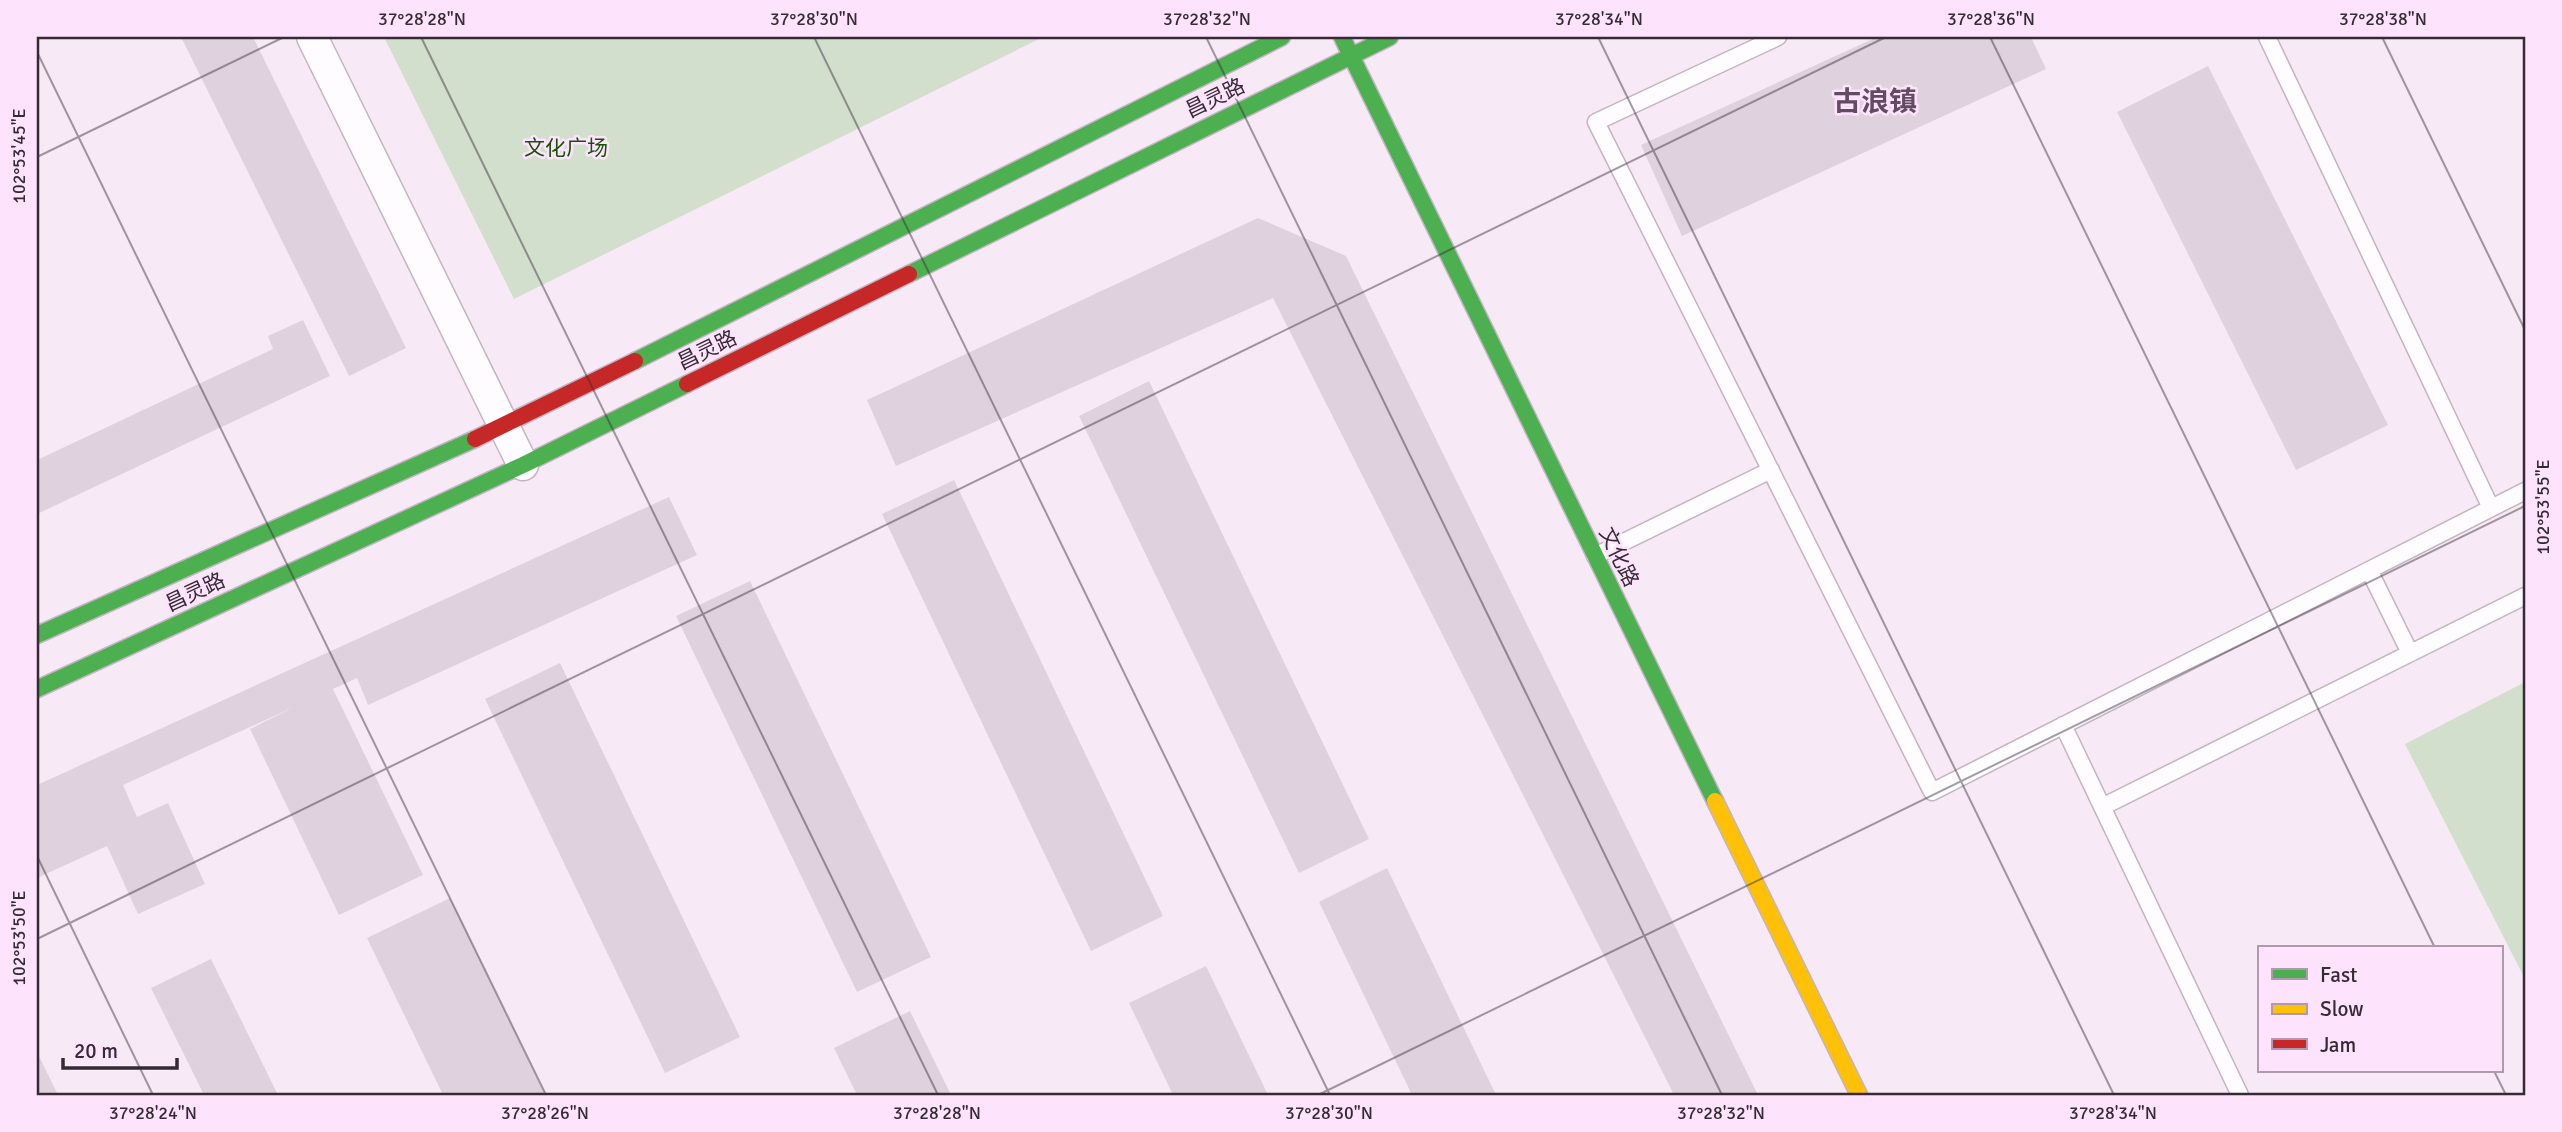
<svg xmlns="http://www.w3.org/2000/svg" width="2562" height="1132" font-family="Signika,'Noto Sans SC',sans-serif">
  <rect width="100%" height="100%" fill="#f8e9f7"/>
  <path fill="#d2dfcc" d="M 384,37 L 1043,37 L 514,299 Z
    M 2525,682 L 2525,979 L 2405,744 Z"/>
  <path fill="#dfd2de" d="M 181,37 L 253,37 L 406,348 L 349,376 Z
    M 1877,37 L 2031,37 L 2046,69 L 1682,236 L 1641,145 Z
    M 2208,66 L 2388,425 L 2296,470 L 2117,112 Z
    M 1258,218 L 1346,256 L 1758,1095 L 1674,1095 L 1273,298 L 896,466 L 867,400 Z
    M 303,320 L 330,376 L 37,514 L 37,460 L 273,349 L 268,336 Z
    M 1149,381 L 1369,839 L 1299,873 L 1079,416 Z
    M 954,480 L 1163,916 L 1091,951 L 882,514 Z
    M 669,497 L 697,555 L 368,705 L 357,678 L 333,689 L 423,875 L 339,915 L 250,729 L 294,707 L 123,785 L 137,817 L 168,803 L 205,884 L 138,914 L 107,846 L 37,878 L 37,785 Z
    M 750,581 L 931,957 L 857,992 L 676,616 Z
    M 560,663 L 740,1037 L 665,1073 L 485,699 Z
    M 1387,868 L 1496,1095 L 1412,1095 L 1319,902 Z
    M 450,898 L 545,1095 L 443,1095 L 367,938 Z
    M 211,959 L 278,1095 L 204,1095 L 151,988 Z
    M 1206,966 L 1268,1095 L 1173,1095 L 1129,1003 Z
    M 910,1011 L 951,1095 L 857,1095 L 834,1048 Z
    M 37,1052 L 58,1095 L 37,1095 Z"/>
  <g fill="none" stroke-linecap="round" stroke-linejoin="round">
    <g stroke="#c1b5c1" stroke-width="19">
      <path id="lane" d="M 1778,37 L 1596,122 L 1932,792 L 2525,491
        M 2267,37 L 2491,508
        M 1595,556 L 1771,470
        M 2369,570 L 2410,653
        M 2063,725 L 2240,1095
        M 2102,807 L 2525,596"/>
    </g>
    <g stroke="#c1b5c1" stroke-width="33">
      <path id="street" d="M 312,37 L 523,465"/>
    </g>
    <g stroke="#c1b5c1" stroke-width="19">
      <path id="fast" d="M 1342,37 L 1715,801
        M 909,274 L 1390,37
        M 635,361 L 1282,37
        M 37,635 L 475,439
        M 37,689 L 523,465 L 687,384"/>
    </g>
    <g stroke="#c1b5c1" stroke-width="19">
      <path id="slow" d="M 1715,801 L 1859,1095"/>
    </g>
    <g stroke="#c1b5c1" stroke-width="19">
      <path id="jam" d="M 687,384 L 909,274
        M 475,439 L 635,361"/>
    </g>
    <use href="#lane" stroke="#fefcfe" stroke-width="16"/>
    <use href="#street" stroke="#fefcfe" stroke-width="30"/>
    <use href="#fast" stroke="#4caf50" stroke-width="16"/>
    <use href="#slow" stroke="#ffc107" stroke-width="16"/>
    <use href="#jam" stroke="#c62828" stroke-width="16"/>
  </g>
  <path fill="none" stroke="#352b35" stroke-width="2" stroke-opacity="0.45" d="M 421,37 L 938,1095M 814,37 L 1330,1095M 1206,37 L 1722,1095M 1598,37 L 2114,1095M 1990,37 L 2435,948M 2382,37 L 2525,330M 37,52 L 546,1095M 37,157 L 284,37M 37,856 L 153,1095M 37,939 L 1886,37M 2494,1071 L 2506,1095M 1318,1095 L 2525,506"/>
  <g text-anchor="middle" stroke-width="5" stroke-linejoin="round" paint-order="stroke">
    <g font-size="21" fill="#352b35" stroke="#fee3fd">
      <text transform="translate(1215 98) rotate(-26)" y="7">昌灵路</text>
      <text transform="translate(707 350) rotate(-26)" y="7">昌灵路</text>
      <text transform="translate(1619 557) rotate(64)" y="7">文化路</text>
      <text transform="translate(195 592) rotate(-25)" y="7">昌灵路</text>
    </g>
    <g font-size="21" fill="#185205" stroke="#fee3fd">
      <text x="566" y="155">文化广场</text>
    </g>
    <g font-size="28" font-weight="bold" fill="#624c62" stroke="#fee3fd">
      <text x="1875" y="111">古浪镇</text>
    </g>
  </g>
  <rect width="2562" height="1132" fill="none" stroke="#fee3fd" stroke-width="77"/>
  <rect x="2258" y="946" width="245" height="126" fill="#fee3fd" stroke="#ae99ad" stroke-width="2"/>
  <rect x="2272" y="969" width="35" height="10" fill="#4caf50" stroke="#ae99ad" stroke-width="2"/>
  <text x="2320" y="982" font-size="21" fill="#352b35">Fast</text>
  <rect x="2272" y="1004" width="35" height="10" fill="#ffc107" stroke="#ae99ad" stroke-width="2"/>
  <text x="2320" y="1016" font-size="21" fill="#352b35">Slow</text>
  <rect x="2272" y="1039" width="35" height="10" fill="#c62828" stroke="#ae99ad" stroke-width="2"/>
  <text x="2320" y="1052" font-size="21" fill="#352b35">Jam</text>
  <path d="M63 1058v10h114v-10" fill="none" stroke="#352b35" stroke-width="3.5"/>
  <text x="74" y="1058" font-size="21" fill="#352b35" stroke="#fee3fd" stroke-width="5" paint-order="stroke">20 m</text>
  <rect x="38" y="38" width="2486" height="1056" fill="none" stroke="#352b35" stroke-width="2.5"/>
  <g font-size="18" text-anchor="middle" fill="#352b35">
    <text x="422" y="25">37°28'28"N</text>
    <text x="814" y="25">37°28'30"N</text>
    <text x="1207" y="25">37°28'32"N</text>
    <text x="1599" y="25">37°28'34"N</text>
    <text x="1991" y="25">37°28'36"N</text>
    <text x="2383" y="25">37°28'38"N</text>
    <text transform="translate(19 156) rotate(-90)" y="6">102°53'45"E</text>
    <text transform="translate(2543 507) rotate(-90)" y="6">102°53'55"E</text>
    <text transform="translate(19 938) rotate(-90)" y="6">102°53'50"E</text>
    <text x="153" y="1119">37°28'24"N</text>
    <text x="545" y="1119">37°28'26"N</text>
    <text x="937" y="1119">37°28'28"N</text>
    <text x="1329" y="1119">37°28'30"N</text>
    <text x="1721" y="1119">37°28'32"N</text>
    <text x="2113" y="1119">37°28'34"N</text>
  </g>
</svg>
